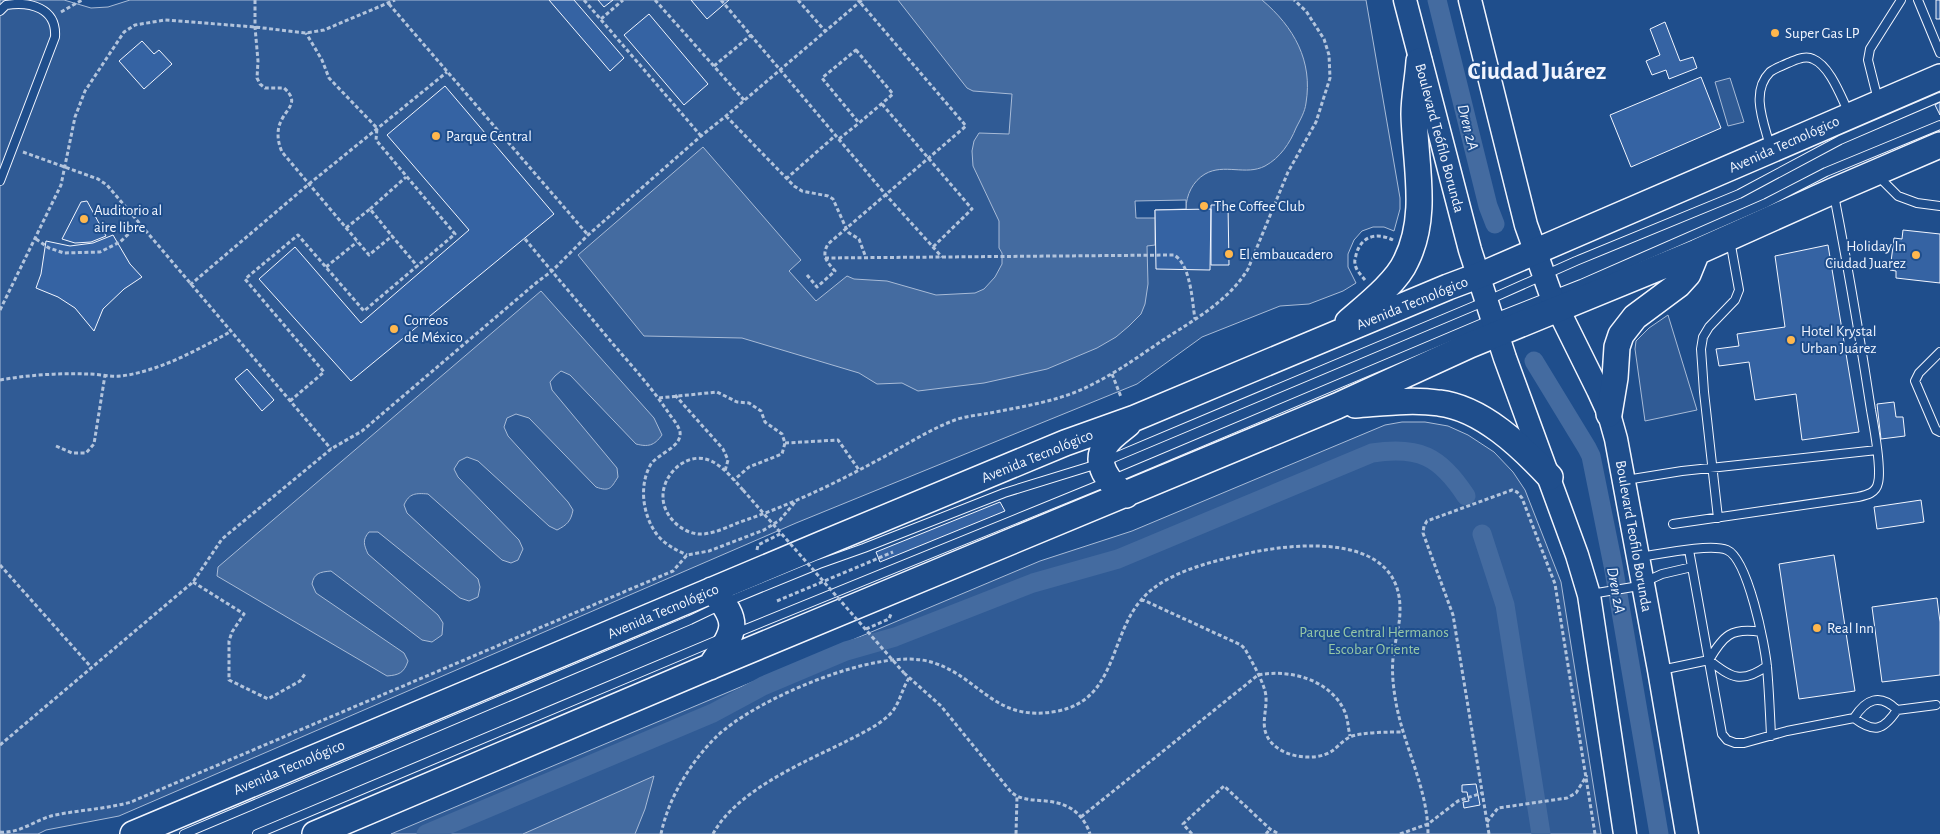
<svg xmlns="http://www.w3.org/2000/svg" width="1940" height="834" font-family="'Alegreya Sans',sans-serif">
  <rect width="100%" height="100%" fill="#1f4e8c"/>
  <path fill="#305b95" stroke="#a8bbd7" d="M 0,0 L 64,0 L 91,8 L 108,7 L 130,0 L 1366,0 L 1400,198 L 1400,209 L 1394,231 L 1384,227 L 1373,227 L 1362,231 L 1354,240 L 1348,254 L 1348,267 L 1356,283 L 1343,291 L 1309,304 L 1280,306 L 1202,337 L 1137,384 L 796,523 L 119,816 L 46,830 L 38,834 L 0,834 Z
    M 1730,78 L 1744,122 L 1728,126 L 1715,82 Z
    M 1668,315 L 1697,410 L 1645,421 L 1635,349 L 1636,341 L 1649,328 Z
    M 1402,422 L 1425,422 L 1448,426 L 1468,435 L 1494,452 L 1513,472 L 1525,490 L 1561,582 L 1601,834 L 391,834 L 1040,561 L 1132,531 L 1385,425 Z"/>
  <path fill="#446ba0" stroke="#a8bbd7" d="M 898,0 L 1262,0 C 1294,27 1313,61 1306,103 C 1305,112 1300,120 1296,128 C 1290,143 1280,158 1265,166 C 1246,176 1224,163 1205,174 C 1193,181 1186,195 1186,209 L 1155,210 L 1155,245 L 1147,246 L 1148,284 L 1145,304 L 1141,314 L 1129,326 L 1116,337 L 1097,348 L 1047,369 L 984,383 L 918,391 L 902,383 L 877,384 L 859,373 L 742,338 L 644,336 L 578,255 L 703,147 L 801,260 L 789,271 L 816,301 L 847,276 L 854,279 L 887,281 L 936,295 L 975,293 L 984,289 L 995,277 L 1002,264 L 1002,253 L 999,248 L 999,221 L 973,166 L 972,151 L 974,141 L 979,133 L 1009,134 L 1012,94 L 973,91 L 967,88 Z
    M 541,291 L 654,418 L 662,435 C 654,446 648,447 636,444 L 570,375 L 561,371 L 555,376 L 550,382 L 552,390 L 617,468 L 618,477 C 611,488 610,492 596,487 L 529,418 L 516,414 L 507,418 L 504,427 L 508,436 L 568,502 L 573,510 C 571,521 567,525 557,530 L 549,526 L 478,461 L 467,457 L 459,461 L 454,469 L 458,477 L 519,540 L 523,549 L 518,560 L 511,563 L 502,560 L 428,494 C 416,493 409,493 404,505 L 407,513 L 478,579 L 480,587 L 478,597 L 469,601 L 460,598 L 378,532 L 369,532 C 362,540 364,545 368,554 L 438,615 L 443,623 L 442,635 L 432,642 L 422,640 L 331,571 C 320,572 314,573 312,584 L 316,593 L 404,653 L 408,661 C 404,673 399,675 387,676 L 217,576 L 218,567 Z
    M 654,776 L 645,809 L 635,834 L 523,834 Z"/>
  <path fill="#1f4e8c" stroke="#a8bbd7" d="M 1186,200 L 1186,209 L 1155,210 L 1155,218 L 1136,218 L 1135,201 Z"/>
  <g fill="none" stroke-linecap="round" stroke-linejoin="round">
    <path stroke="#446ba0" stroke-width="19" d="M 1437,0 L 1488,206 L 1495,224
      M 1534,361 L 1587,448 L 1591,456 L 1613,565 L 1659,834
      M 1482,534 L 1505,605 L 1541,834
      M 426,834 L 713,713 L 763,686 L 846,651 L 895,637 L 1033,583 L 1118,559 L 1372,453 C 1419,446 1440,456 1466,496"/>
  </g>
  <path fill="#3563a3" stroke="#f2f6ff" d="M 549,0 L 574,0 L 624,58 L 610,71 Z
    M 598,0 L 613,0 L 604,7 Z
    M 691,0 L 729,0 L 707,19 Z
    M 1936,0 L 1940,0 L 1940,19 L 1936,19 Z
    M 649,14 L 708,84 L 684,105 L 624,35 Z
    M 1665,22 L 1680,61 L 1693,57 L 1697,68 L 1669,79 L 1666,70 L 1652,75 L 1646,61 L 1660,55 L 1650,29 Z
    M 142,41 L 154,54 L 159,50 L 172,64 L 144,89 L 119,61 Z
    M 1701,77 L 1721,128 L 1631,167 L 1610,115 Z
    M 445,86 L 554,214 L 351,381 L 259,279 L 295,247 L 361,323 L 469,230 L 387,135 Z
    M 1940,102 L 1940,115 L 1935,105 Z
    M 87,201 L 106,236 L 91,242 L 75,243 L 62,239 L 81,202 Z
    M 1211,205 L 1228,205 L 1229,265 L 1211,265 Z
    M 1211,209 L 1210,270 L 1156,269 L 1155,210 Z
    M 1903,230 L 1940,234 L 1940,283 L 1896,278 L 1896,271 L 1890,270 L 1894,238 L 1902,239 Z
    M 113,235 L 130,264 L 142,277 L 124,289 L 103,309 L 94,331 L 75,308 L 58,297 L 36,288 L 41,274 L 46,241 L 70,246 L 93,243 Z
    M 1828,245 L 1859,432 L 1802,440 L 1796,394 L 1755,400 L 1749,362 L 1719,366 L 1716,349 L 1739,346 L 1737,334 L 1785,327 L 1775,256 Z
    M 247,369 L 274,400 L 262,411 L 235,379 Z
    M 1894,402 L 1896,417 L 1903,417 L 1905,436 L 1881,439 L 1877,404 Z
    M 1921,500 L 1924,522 L 1877,529 L 1874,507 Z
    M 1000,502 L 1005,511 L 880,562 L 876,552 Z
    M 1834,555 L 1855,691 L 1799,699 L 1779,564 Z
    M 1937,598 L 1940,622 L 1940,675 L 1882,682 L 1872,607 Z
    M 1476,784 L 1480,805 L 1464,808 L 1463,802 L 1469,801 L 1468,797 L 1467,792 L 1462,792 L 1462,785 Z"/>
  <g fill="none" stroke-linecap="round" stroke-linejoin="round">
    <g stroke="#f2f6ff" stroke-width="10">
      <path id="service" d="M 1918,0 L 1940,53
        M 0,11 L 6,5 C 30,1 57,8 55,37 L 0,181
        M 1878,100 L 1868,60 L 1870,49 L 1901,0
        M 1770,146 C 1764,123 1750,92 1770,72 C 1775,68 1782,66 1788,63 C 1796,60 1805,55 1813,59 C 1830,66 1841,97 1849,113
        M 1878,176 L 1898,196 L 1917,203 L 1940,206
        M 1940,352 L 1919,373 L 1915,381 L 1936,430 L 1940,432
        M 1626,480 L 1682,471 L 1877,450
        M 1718,518 L 1704,392 L 1701,349 L 1703,337 L 1709,327 L 1735,300 L 1739,290 L 1730,240
        M 1673,524 L 1858,497 C 1867,495 1876,493 1878,483 C 1882,468 1874,427 1871,410 C 1860,338 1848,267 1834,195
        M 1689,550 L 1722,734 L 1727,740 L 1735,743 L 1744,743 L 1787,731 L 1854,718 C 1874,733 1883,731 1897,710 L 1936,705
        M 1640,557 C 1660,554 1711,543 1727,550 C 1748,559 1765,645 1767,667 C 1769,690 1770,713 1771,736
        M 1591,594 L 1633,587 L 1662,574 L 1692,567
        M 736,633 L 1109,481 L 1492,319 L 1581,284 L 1766,203 L 1826,172 L 1940,125
        M 1709,660 C 1731,678 1742,684 1767,666
        M 1661,670 L 1709,660 C 1723,636 1731,627 1761,632
        M 1854,718 C 1866,699 1880,693 1897,710
        M 184,834 L 690,620 L 736,598 L 819,564 L 864,548 L 1004,493 L 1101,463 L 1486,301 L 1576,261 L 1739,194 L 1840,140 L 1940,97
        M 257,834 L 720,639"/>
    </g>
    <g stroke="#f2f6ff" stroke-width="25">
      <path id="secondary" d="M 1405,0 L 1470,250 L 1505,358 L 1577,555 L 1589,595 L 1625,834
        M 1470,0 L 1526,225 L 1551,295 L 1598,390 L 1609,414 L 1616,439 L 1659,670 L 1687,834"/>
    </g>
    <g stroke="#f2f6ff" stroke-width="28">
      <path id="primary" d="M 1348,322 C 1365,307 1397,282 1406,261 C 1429,215 1415,164 1414,114 C 1414,97 1418,78 1419,61
        M 1355,405 C 1383,403 1411,399 1439,403 C 1482,408 1522,447 1550,477
        M 1609,414 L 1615,378 L 1617,347 L 1621,335 L 1635,317 L 1678,285 L 1688,274 L 1697,252
        M 1126,495 C 1109,484 1092,463 1107,443 C 1112,436 1121,430 1128,424
        M 710,667 C 734,632 743,624 712,590
        M 133,834 L 822,544 L 1065,443 L 1135,418 L 1448,287 L 1488,272 L 1940,77
        M 315,834 L 702,670 L 1337,406 L 1470,345 L 1697,252 L 1833,191 L 1940,145"/>
    </g>
    <path stroke="#b3c4dc" stroke-width="3" stroke-dasharray="4 2.5" stroke-linecap="butt" d="M 255,0 L 255,27 L 258,61 L 257,78 L 260,84 L 265,88 L 284,88 C 300,102 287,108 281,121 C 276,131 278,143 282,152 L 369,255 L 392,236 L 418,267
      M 584,0 L 701,136
      M 655,0 L 744,100
      M 721,0 L 886,195 L 942,257
      M 798,0 L 825,31
      M 389,4 L 588,235
      M 61,12 L 82,0
      M 601,19 L 623,0
      M 856,50 L 893,94 L 859,123 L 822,78 Z
      M 714,66 L 751,35
      M 882,104 L 972,209 L 933,247
      M 726,116 L 794,186 L 802,191 L 828,196 L 833,199 L 846,228 L 849,233 L 859,239 L 866,258
      M 839,139 L 859,123
      M 23,152 L 98,179 L 107,185 L 331,449
      M 786,179 L 836,135
      M 370,209 L 406,177
      M 346,228 L 370,209 L 392,236
      M 36,239 L 49,248 L 64,253 L 100,252 L 120,242 L 139,224
      M 525,239 C 554,274 584,309 613,344 C 632,366 652,388 668,412 C 672,418 679,426 680,432 C 682,447 659,453 651,464 C 638,486 643,517 658,536 C 666,545 676,550 687,555
      M 825,258 L 1174,255 C 1191,265 1192,301 1195,319
      M 326,267 L 357,242
      M 807,275 L 817,287 L 835,271 C 827,262 821,256 828,244 L 966,126 L 858,0
      M 1365,280 C 1361,275 1355,269 1355,263 C 1354,262 1356,256 1356,255 C 1361,236 1376,232 1393,240
      M 190,285 L 309,184 L 447,72
      M 0,310 L 61,185 L 75,117 L 85,91 L 124,32 L 135,25 L 165,20 L 255,27 L 306,33 L 324,30 L 395,0
      M 1112,374 L 1121,397
      M 0,380 C 28,375 58,373 87,374 C 98,374 111,377 121,376 C 160,371 197,350 230,332
      M 675,395 L 723,449 L 728,460 L 725,471
      M 659,398 L 717,392 L 737,402 L 749,403 L 761,411 L 765,422 L 782,434 L 785,443 L 782,454 L 749,467 L 734,480
      M 290,401 L 324,372 L 245,279 L 298,235 L 364,311 L 455,234 L 376,140 L 377,128 L 329,78 L 322,60 L 306,33
      M 785,443 L 838,440 L 859,470
      M 56,446 L 72,453 L 86,453 L 94,444 L 105,375
      M 743,490 C 734,480 724,467 711,461 C 688,450 662,474 663,497 C 663,515 680,532 698,534 C 712,535 727,527 740,522 C 788,506 834,484 878,460 C 903,447 928,430 955,420 C 966,416 979,415 990,413 C 1025,406 1061,401 1093,384 C 1117,372 1138,357 1160,342 C 1192,321 1228,302 1248,269 L 1288,172 L 1316,122 L 1330,78 L 1329,55 L 1324,39 L 1306,11 L 1294,0
      M 757,550 L 758,545 L 782,533
      M 0,565 L 91,667
      M 193,582 L 244,614 L 232,632 L 229,641 L 229,680 L 268,699 L 300,681 L 305,674
      M 1141,599 L 1241,645 L 1245,649 C 1252,662 1261,677 1265,691 C 1269,706 1260,722 1267,736 C 1277,757 1314,763 1332,751 C 1338,747 1343,740 1350,737 C 1361,732 1390,732 1403,732
      M 777,601 L 893,552
      M 866,629 L 889,619 L 891,614
      M 904,673 L 941,706 L 1011,792 C 1028,807 1056,793 1078,814 C 1083,819 1088,827 1090,834
      M 0,745 L 193,582 L 222,539 L 331,449 L 362,431 L 536,283 L 552,271 L 588,235 L 701,136 L 726,116 L 862,0
      M 1081,817 L 1258,675 C 1289,669 1329,679 1344,710 C 1348,718 1348,728 1350,736
      M 1487,822 L 1498,808 L 1567,798 L 1576,793 L 1587,775
      M 0,832 C 20,834 36,819 55,815 C 80,810 106,809 131,802 L 673,571 L 687,555 L 709,551 L 764,530 L 780,520 L 796,501
      M 661,834 C 668,799 690,763 715,738 C 753,700 878,646 931,662 C 980,676 994,724 1058,711 C 1117,699 1109,636 1142,599 C 1167,570 1219,560 1254,552 C 1305,542 1401,535 1400,610 C 1400,624 1396,637 1394,651 C 1391,668 1393,686 1396,703 C 1404,747 1428,789 1428,834
      M 713,834 C 735,792 802,763 843,743 C 860,734 879,726 892,712 C 900,702 902,689 909,678
      M 1016,834 L 1017,797
      M 1192,834 L 1183,824 L 1224,786 L 1270,829 L 1279,834
      M 1266,834 L 1270,829
      M 1400,834 L 1428,824 L 1458,801 L 1482,793
      M 1489,834 L 1453,615 L 1423,533 L 1424,526 L 1427,521 L 1512,490 L 1517,492 L 1522,498 L 1555,584 L 1595,834"/>
    <use href="#service" stroke="#1f4e8c" stroke-width="8"/>
    <use href="#secondary" stroke="#1f4e8c" stroke-width="22"/>
    <use href="#primary" stroke="#1f4e8c" stroke-width="25"/>
    <path stroke="#b3c4dc" stroke-width="3" stroke-dasharray="4 2.5" stroke-linecap="butt" d="M 743,490 L 904,673"/>
  </g>
  <g fill="#ffb74d" stroke="#1f4e8c" stroke-width="2">
    <circle cx="1775" cy="33" r="5"/>
    <circle cx="436" cy="136" r="5"/>
    <circle cx="1204" cy="206" r="5"/>
    <circle cx="84" cy="219" r="5"/>
    <circle cx="1229" cy="254" r="5"/>
    <circle cx="1916" cy="255" r="5"/>
    <circle cx="394" cy="329" r="5"/>
    <circle cx="1791" cy="340" r="5"/>
    <circle cx="1817" cy="628" r="5"/>
  </g>
  <g text-anchor="middle" stroke-width="4" stroke-linejoin="round" paint-order="stroke">
    <g font-size="15" fill="#f2f6ff" stroke="#1f4e8c" text-anchor="start">
      <text x="1785" y="38">Super Gas LP</text>
      <text x="446" y="141">Parque Central</text>
      <text x="1214" y="211">The Coffee Club</text>
      <text x="94" y="215">Auditorio al<tspan x="94" dy="17">aire libre</tspan></text>
      <text x="1906" y="251" text-anchor="end">Holiday In<tspan x="1906" dy="17">Ciudad Juarez</tspan></text>
      <text x="1239" y="259">El embaucadero</text>
      <text x="404" y="325">Correos<tspan x="404" dy="17">de México</tspan></text>
      <text x="1801" y="336">Hotel Krystal<tspan x="1801" dy="17">Urban Juárez</tspan></text>
      <text x="1827" y="633">Real Inn</text>
    </g>
    <g font-size="15" fill="#f2f6ff" stroke="#1f4e8c">
      <text transform="translate(1440 138) rotate(75)" y="5">Boulevard Teófilo Borunda</text>
      <text transform="translate(1784 144) rotate(-24)" y="5">Avenida Tecnológico</text>
      <text transform="translate(1412 303) rotate(-22)" y="5">Avenida Tecnológico</text>
      <text transform="translate(1037 456) rotate(-22)" y="5">Avenida Tecnológico</text>
      <text transform="translate(1634 536) rotate(80)" y="5">Boulevard Teofilo Borunda</text>
      <text transform="translate(663 611) rotate(-23)" y="5">Avenida Tecnológico</text>
      <text transform="translate(289 767) rotate(-23)" y="5">Avenida Tecnológico</text>
    </g>
    <g font-size="15" fill="#97c8a6" stroke="#1f4e8c">
      <text x="1374" y="637">Parque Central Hermanos<tspan x="1374" dy="17">Escobar Oriente</tspan></text>
    </g>
    <g font-size="16" font-style="italic" fill="#f2f6ff" stroke="#1f4e8c">
      <text transform="translate(1469 127) rotate(76)" y="6">Dren 2A</text>
      <text transform="translate(1617 590) rotate(80)" y="6">Dren 2A</text>
    </g>
    <g font-size="25" font-weight="bold" fill="#f2f6ff" stroke="#1f4e8c">
      <text x="1537" y="79">Ciudad Juárez</text>
    </g>
  </g>
</svg>
